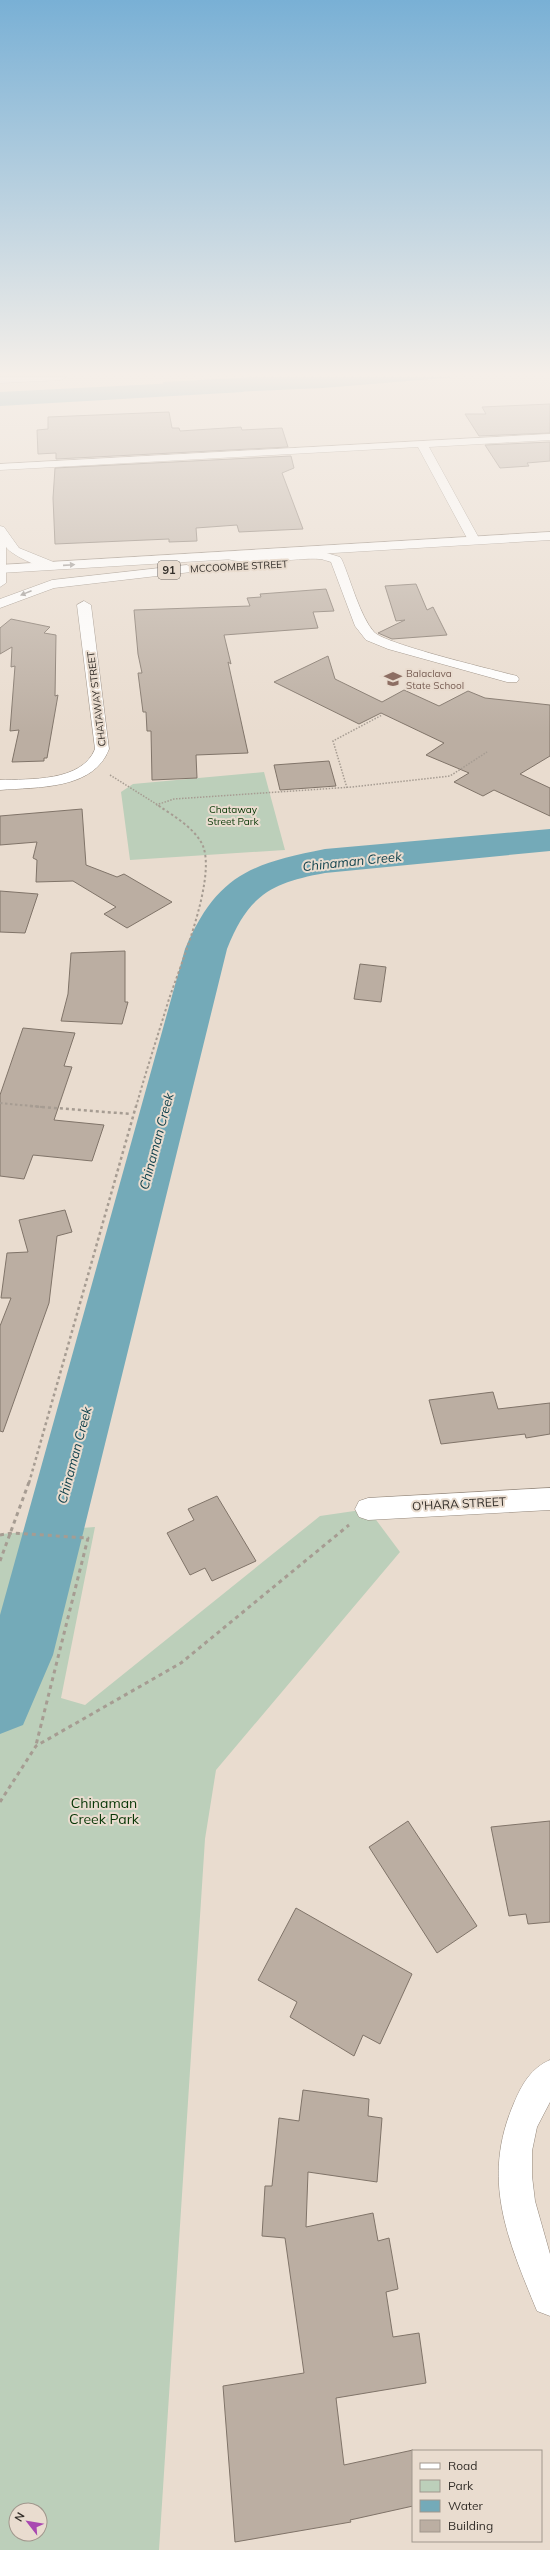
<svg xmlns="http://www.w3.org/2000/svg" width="550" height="2550" font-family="Mulish,sans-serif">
  <rect width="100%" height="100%" fill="#e9dccf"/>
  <path fill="#bccfba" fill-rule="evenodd" d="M 264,772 L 285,850 L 130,860 L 121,792 L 133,784 Z
    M 368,1509 L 400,1552 L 216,1770 L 205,1839 L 159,2550 L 0,2550 L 0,1534 L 95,1527 L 61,1698 L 85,1705 L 320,1516 ZM 16,2510 L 40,2510 L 40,2534 L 16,2534 Z"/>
  <path fill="#74aab8" d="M 254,377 L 456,377 L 323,388 L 164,395 L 163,382 Z"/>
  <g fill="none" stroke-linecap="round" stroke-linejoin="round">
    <path fill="#74aab8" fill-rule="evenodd" d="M 235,380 L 243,382 L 247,387 L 243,392 L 0,406 L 0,392 Z
      M 550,829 L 550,851 L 325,873 C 270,883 248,896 227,949 L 53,1655 L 23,1725 L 0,1734 L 0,1615 L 185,949 C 217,875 250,864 325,849 Z"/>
  </g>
  <path fill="#bbaea2" stroke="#807469" d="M 550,404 L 550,433 L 479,436 L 465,414 L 486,414 L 482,407 Z
    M 169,412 L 172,428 L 179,428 L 180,431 L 241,427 L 242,430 L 282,428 L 288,447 L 56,459 L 56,453 L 38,454 L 37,430 L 48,429 L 48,417 Z
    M 550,442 L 550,461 L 527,463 L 529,466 L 500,468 L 485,445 Z
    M 291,456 L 294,468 L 282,473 L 303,529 L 239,532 L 237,525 L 196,528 L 197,541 L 169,542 L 169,539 L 55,544 L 53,498 L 55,468 Z
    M 416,584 L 427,610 L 433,607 L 447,635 L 392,639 L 378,633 L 405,620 L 396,621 L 385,586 Z
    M 326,589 L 334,611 L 313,612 L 318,628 L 224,635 L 231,664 L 228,662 L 248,753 L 196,755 L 197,778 L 152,780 L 151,731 L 147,731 L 146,712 L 143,712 L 138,673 L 142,673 L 138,654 L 134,610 L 250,606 L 247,598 L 261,597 L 260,594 Z
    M 11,619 L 50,627 L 44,633 L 56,635 L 55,696 L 58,695 L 47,758 L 44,758 L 44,761 L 12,762 L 19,730 L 10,731 L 15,666 L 11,667 L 12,647 L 0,654 L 0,628 Z
    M 328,656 L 335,679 L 382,702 L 404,690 L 439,706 L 468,691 L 485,698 L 550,705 L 550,756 L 520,774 L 550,788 L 550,816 L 494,790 L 483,796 L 454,782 L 469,773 L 426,755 L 444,743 L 381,713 L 359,724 L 274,682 Z
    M 329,761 L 336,786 L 280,790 L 274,765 Z
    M 82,809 L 86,865 L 117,877 L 124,874 L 172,902 L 127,928 L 104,914 L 116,907 L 73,881 L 36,882 L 37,860 L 33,858 L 37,842 L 0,845 L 0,816 Z
    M 0,891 L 38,894 L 25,933 L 0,932 Z
    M 125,951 L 125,1002 L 128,1002 L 122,1024 L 61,1021 L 68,994 L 71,953 Z
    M 360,964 L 386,967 L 381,1002 L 354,999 Z
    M 23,1028 L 75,1033 L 64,1066 L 72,1067 L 54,1120 L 104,1125 L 92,1161 L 33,1155 L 24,1179 L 0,1176 L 0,1095 Z
    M 65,1210 L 72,1232 L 57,1236 L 49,1303 L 3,1432 L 0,1431 L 0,1326 L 11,1298 L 1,1298 L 7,1253 L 28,1252 L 19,1220 Z
    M 493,1392 L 498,1409 L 550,1403 L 550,1434 L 526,1438 L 525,1434 L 441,1444 L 429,1400 Z
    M 217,1496 L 256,1561 L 212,1581 L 205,1568 L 190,1575 L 167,1533 L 194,1520 L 188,1509 Z
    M 408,1821 L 477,1926 L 437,1953 L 369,1847 Z
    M 550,1821 L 550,1922 L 528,1924 L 526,1914 L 509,1916 L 491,1827 Z
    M 296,1908 L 412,1974 L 380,2044 L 363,2035 L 354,2056 L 290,2017 L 297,2002 L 258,1980 Z
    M 303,2090 L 369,2099 L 368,2116 L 382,2118 L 377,2182 L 308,2172 L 306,2227 L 373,2213 L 378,2241 L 389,2238 L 398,2289 L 386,2292 L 393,2337 L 419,2333 L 426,2383 L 336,2398 L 344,2465 L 413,2450 L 413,2506 L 350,2520 L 351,2522 L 235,2542 L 223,2386 L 304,2373 L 285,2238 L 262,2236 L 265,2186 L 272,2186 L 279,2118 L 299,2121 Z"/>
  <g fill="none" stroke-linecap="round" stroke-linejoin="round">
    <g stroke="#94887c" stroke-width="1">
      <path id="minor" d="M 0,377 L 66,377 L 61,380 L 0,383 Z
        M 550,434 L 550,440 L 429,447 L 480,540 L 474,544 L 468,540 L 418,447 L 0,470 L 0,464 Z
        M 0,526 L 4,527 L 19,548 L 56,563 L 58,566 L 56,569 C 46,571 12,556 6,547 L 6,583 L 0,587 Z
        M 320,551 L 340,557 L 342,560 C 351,581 360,616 374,632 C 385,644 494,670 517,676 L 519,679 L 517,682 L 507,682 L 388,649 L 366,640 L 355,626 L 331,562 C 327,561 323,559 319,559 C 303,557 232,568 224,556 L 230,552 L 266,554 Z
        M 187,565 L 193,569 L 191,572 L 54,588 L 0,608 L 0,599 L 52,580 Z
        M 84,601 L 91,605 L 109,749 C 94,790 37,787 0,790 L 0,780 C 29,779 82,782 95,749 L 77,605 Z
        M 550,1488 L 550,1510 L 368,1520 L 359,1517 L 355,1509 L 359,1501 L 368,1498 Z
        M 550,2060 L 550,2102 L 537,2127 L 532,2151 L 532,2176 L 535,2201 L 550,2254 L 550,2316 L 537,2311 C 507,2238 481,2179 514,2103 C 522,2084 531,2068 550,2060 Z"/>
    </g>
    <g stroke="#94887c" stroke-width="1">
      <path id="major" d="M 550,532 L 550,540 L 0,573 L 0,565 Z"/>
    </g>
    <path stroke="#a69c92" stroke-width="1.5" stroke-dasharray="1.5 1.5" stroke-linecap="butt" d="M 110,775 L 161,807
      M 347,788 L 333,741 L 382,715
      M 156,805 L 174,799 L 352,787 L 450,776 L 487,752"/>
    <path stroke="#a69c92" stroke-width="2" stroke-dasharray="2.5 2.5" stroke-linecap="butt" d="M 0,1103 L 42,1107
      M 136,1107 C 146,1071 158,1035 169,999 C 181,964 214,884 204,849 C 199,831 174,816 159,806"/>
    <path stroke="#a69c92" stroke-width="2.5" stroke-dasharray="3 3" stroke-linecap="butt" d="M 30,1106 L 131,1114
      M 29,1483 L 136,1106"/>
    <path stroke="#a69c92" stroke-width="3" stroke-dasharray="4 4" stroke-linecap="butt" d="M 0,1535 L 12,1533 L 88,1538 L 36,1745
      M 0,1561 L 29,1482
      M 0,1802 L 36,1746 L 181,1663 L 349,1525"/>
    <use href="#minor" fill="#fff" fill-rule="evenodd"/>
    <use href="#major" fill="#fff" fill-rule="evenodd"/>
  </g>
  <defs><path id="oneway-solid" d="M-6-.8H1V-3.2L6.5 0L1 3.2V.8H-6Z"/></defs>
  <g fill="#9a9794">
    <use href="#oneway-solid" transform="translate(69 565) rotate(-4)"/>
    <use href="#oneway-solid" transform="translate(26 593) rotate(158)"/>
  </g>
  <linearGradient id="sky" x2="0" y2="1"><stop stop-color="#79b0d5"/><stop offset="0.51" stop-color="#f5efe9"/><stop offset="1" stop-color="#f5efe9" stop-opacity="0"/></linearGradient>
  <rect width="550" height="734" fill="url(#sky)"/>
  <defs>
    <g id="school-bare" transform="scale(1.38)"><path d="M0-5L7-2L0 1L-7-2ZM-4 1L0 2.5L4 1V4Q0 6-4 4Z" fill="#8d6e63" stroke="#e9dccf" stroke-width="2.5" paint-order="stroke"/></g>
  </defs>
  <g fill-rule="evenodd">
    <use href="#school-bare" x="393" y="679"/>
  </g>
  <g text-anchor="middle" stroke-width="4" stroke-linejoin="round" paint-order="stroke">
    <g font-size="10" fill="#342f2a" stroke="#e9dccf">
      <text transform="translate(239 566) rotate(-3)" y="4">MCCOOMBE STREET</text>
      <text transform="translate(96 699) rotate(-97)" y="4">CHATAWAY STREET</text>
    </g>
    <g font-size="10" fill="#785e54" stroke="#e9dccf" text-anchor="start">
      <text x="406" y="677">Balaclava<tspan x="406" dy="12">State School</tspan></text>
    </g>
    <g font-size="10" fill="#073605" stroke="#e9dccf">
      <text x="233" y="813">Chataway<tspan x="233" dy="12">Street Park</tspan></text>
    </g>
    <rect fill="#e9dccf" stroke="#6a635c" stroke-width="1" x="158" y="561" width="22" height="18" rx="3"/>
    <g font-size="11" font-weight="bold" fill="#342f2a">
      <text x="169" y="574">91</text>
    </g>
    <g font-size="12" fill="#342f2a" stroke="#e9dccf">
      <text transform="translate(459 1504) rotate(-3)" y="4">O'HARA STREET</text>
    </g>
    <g font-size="13" font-style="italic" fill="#0f414c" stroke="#e9dccf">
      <text transform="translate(352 861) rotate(-6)" y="5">Chinaman Creek</text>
      <text transform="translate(156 1141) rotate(-75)" y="5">Chinaman Creek</text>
      <text transform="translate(74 1455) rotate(-75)" y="5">Chinaman Creek</text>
    </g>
    <g font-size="14" fill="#073605" stroke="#e9dccf">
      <text x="104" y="1808">Chinaman<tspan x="104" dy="16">Creek Park</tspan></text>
    </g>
  </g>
  <rect x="412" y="2450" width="130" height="92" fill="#e9dccf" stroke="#a1978d"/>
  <rect x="420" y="2463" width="20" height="6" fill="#ffffff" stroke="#a1978d"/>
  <text x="448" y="2470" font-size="12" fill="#342f2a">Road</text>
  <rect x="420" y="2480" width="20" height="12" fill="#bccfba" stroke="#a1978d"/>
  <text x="448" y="2490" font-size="12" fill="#342f2a">Park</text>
  <rect x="420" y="2500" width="20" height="12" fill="#74aab8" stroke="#a1978d"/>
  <text x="448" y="2510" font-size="12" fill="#342f2a">Water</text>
  <rect x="420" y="2520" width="20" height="12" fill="#bbaea2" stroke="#a1978d"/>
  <text x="448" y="2530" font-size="12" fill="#342f2a">Building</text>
  <g transform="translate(28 2522) rotate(301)"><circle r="19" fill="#e9dccf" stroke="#a1978d"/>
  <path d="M0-3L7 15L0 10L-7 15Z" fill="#a949b1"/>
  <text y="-6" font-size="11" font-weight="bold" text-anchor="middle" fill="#342f2a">N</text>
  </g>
</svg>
